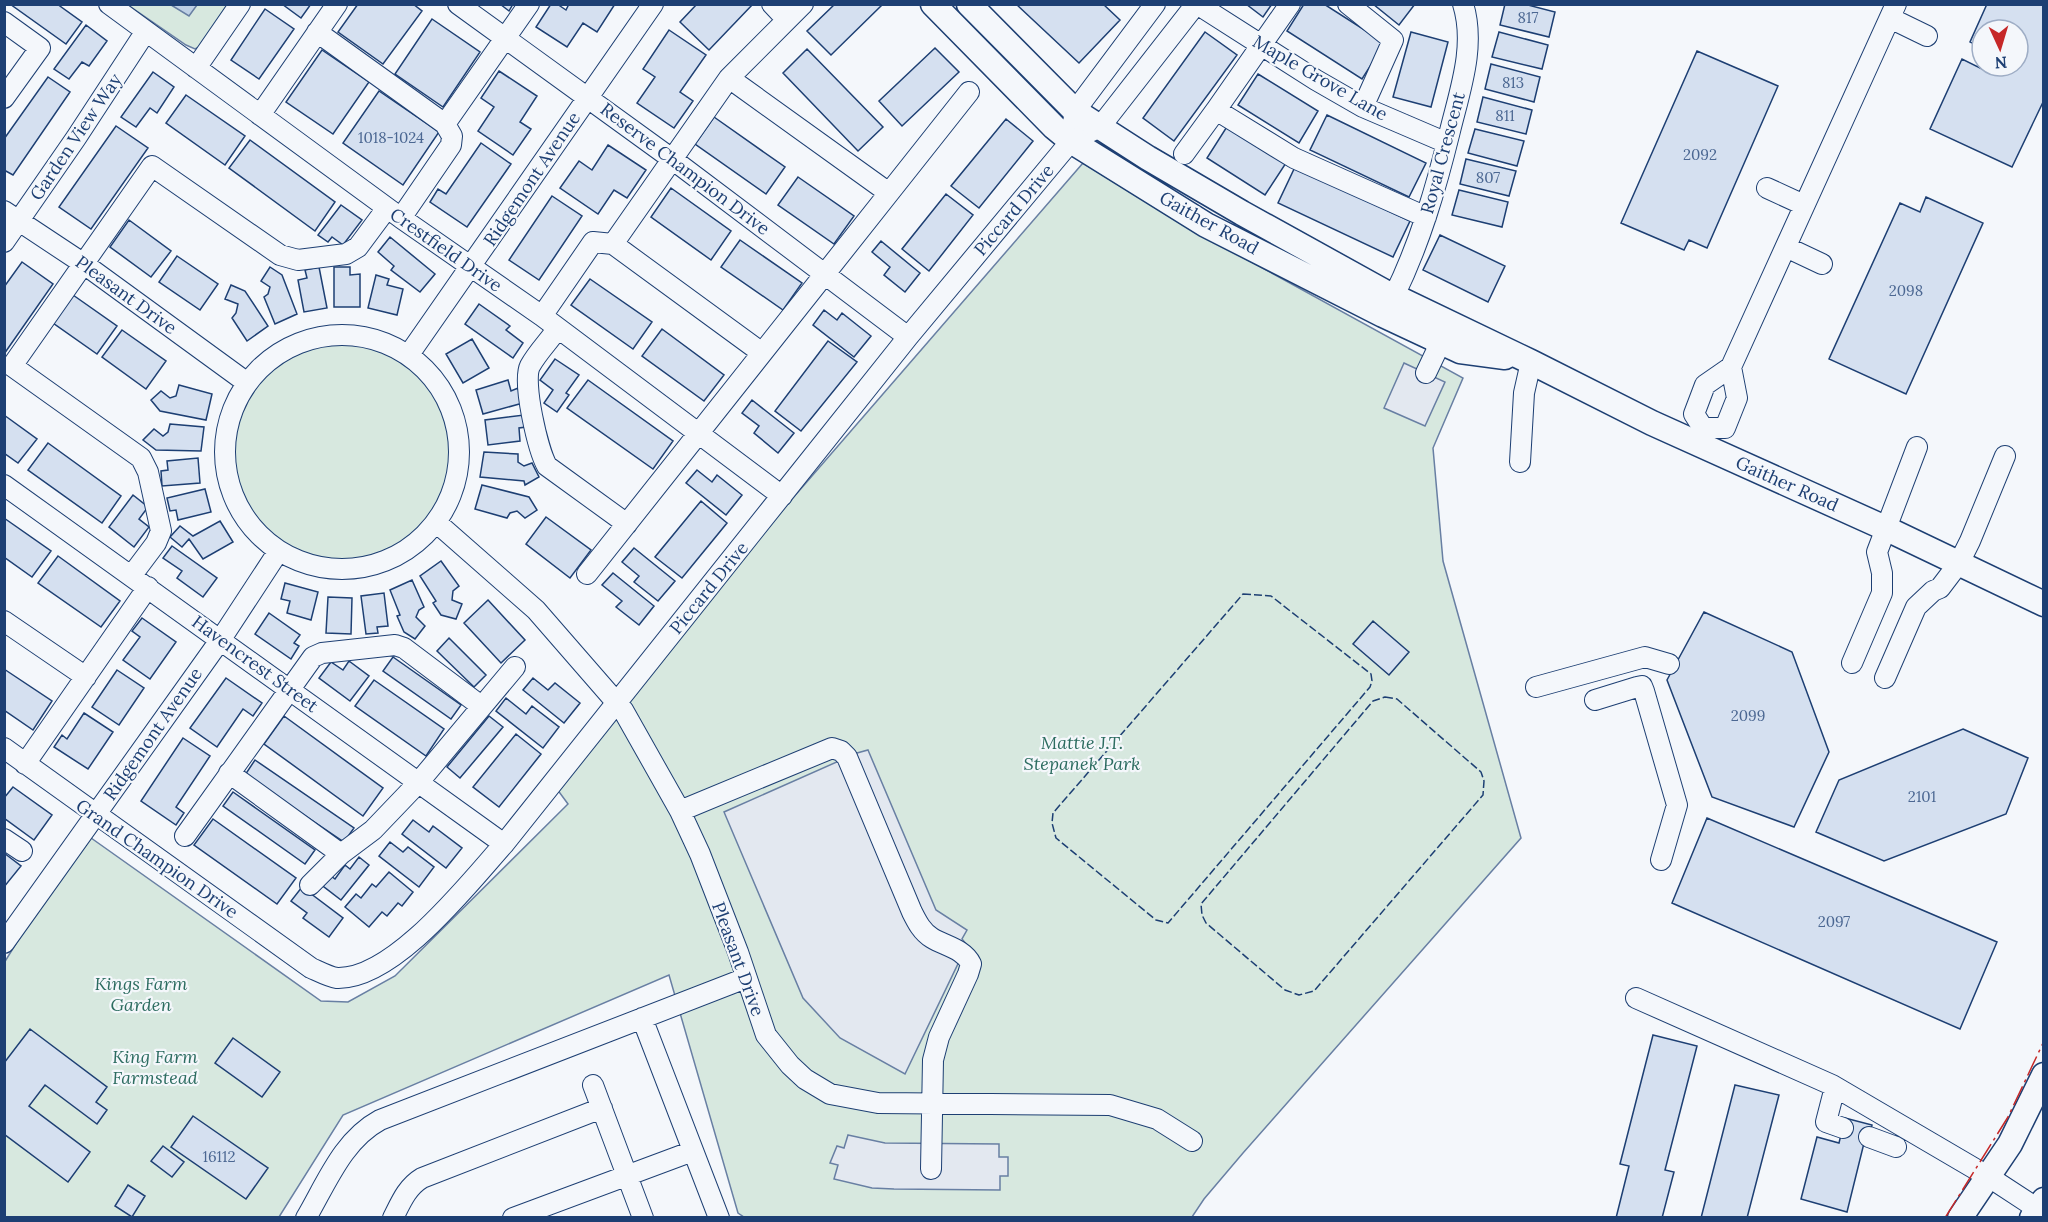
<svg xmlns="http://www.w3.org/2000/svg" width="2048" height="1222" font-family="Lora,serif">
  <rect width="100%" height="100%" fill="#f4f7fb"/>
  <path fill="#d7e8df" stroke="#687fa3" stroke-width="1.5" d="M 128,5 L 231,5 L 199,47 L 195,49 L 186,45 Z
    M 1083,163 L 1184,225 L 1463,378 L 1433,448 L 1443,561 L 1521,838 L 1243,1153 L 1204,1199 L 1192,1217 L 744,1217 L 738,1213 L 669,975 L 343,1115 L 279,1217 L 5,1217 L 4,963 L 84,833 L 321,1001 L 348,1002 L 395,976 L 568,804 L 554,785 L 618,700 Z
    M233 451a109 109 0 1 1 218 0a109 109 0 1 1-218 0Z"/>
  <path fill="#e3e8f0" stroke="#687fa3" stroke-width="1.5" d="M 1404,363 L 1445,382 L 1425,426 L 1384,408 Z
    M 868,750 L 936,910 L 967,930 L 962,939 L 967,945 L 905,1074 L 840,1038 L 803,998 L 724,812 L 857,753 Z
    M 848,1135 L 885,1143 L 999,1144 L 999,1157 L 1008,1157 L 1008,1176 L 1000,1176 L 1000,1190 L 894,1189 L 872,1188 L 834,1179 L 838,1165 L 830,1163 L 837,1146 L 844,1148 Z"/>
  <path fill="#bed0e5" stroke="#687fa3" stroke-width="1.5" d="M 171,5 L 197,5 L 189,16 Z"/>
  <path fill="#d5e0f0" stroke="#1d3f73" stroke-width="1.5" d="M 10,4 L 57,4 L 82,22 L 66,44 Z
    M 282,4 L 311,4 L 301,18 Z
    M 358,4 L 413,4 L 422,11 L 383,64 L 338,32 Z
    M 500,4 L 513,4 L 509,11 Z
    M 551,4 L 557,4 L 566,10 L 569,4 L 615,4 L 597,32 L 583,23 L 567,47 L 536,27 Z
    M 697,4 L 753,4 L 709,50 L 680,22 Z
    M 835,4 L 883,4 L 831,55 L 807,31 Z
    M 1016,4 L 1103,4 L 1120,20 L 1079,63 Z
    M 1246,4 L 1272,4 L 1263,17 Z
    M 1304,4 L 1324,4 L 1385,43 L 1362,79 L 1287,31 Z
    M 1373,4 L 1415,4 L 1399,25 Z
    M 1505,4 L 1524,4 L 1555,12 L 1549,37 L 1500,25 Z
    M 1987,4 L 2044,4 L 2044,100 L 2012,167 L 1930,129 L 1962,59 L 1982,69 L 1983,66 L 2018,66 L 2018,30 L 1982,30 L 1982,48 L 1970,42 Z
    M 265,9 L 294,29 L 259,79 L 231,60 Z
    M 432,19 L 480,52 L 443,107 L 395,74 Z
    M 86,25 L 107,41 L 89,66 L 82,62 L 69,79 L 54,69 Z
    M 669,30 L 706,55 L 680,92 L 693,101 L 674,128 L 637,103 L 655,77 L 643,69 Z
    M 1205,32 L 1237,55 L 1174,141 L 1143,118 Z
    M 1411,32 L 1448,42 L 1431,107 L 1393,97 Z
    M 1499,32 L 1548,45 L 1542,69 L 1492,57 Z
    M 935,48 L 959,72 L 902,126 L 879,101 Z
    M 807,49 L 883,127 L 858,151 L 783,73 Z
    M 322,50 L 369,82 L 333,134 L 286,102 Z
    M 1697,51 L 1778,86 L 1707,248 L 1689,240 L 1684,250 L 1621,223 Z
    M 1491,64 L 1540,77 L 1534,102 L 1485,89 Z
    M 499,71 L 537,96 L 520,122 L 531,129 L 513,155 L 478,131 L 494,107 L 481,98 Z
    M 153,72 L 174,87 L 157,113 L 150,108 L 136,127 L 121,117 Z
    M 1258,74 L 1318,111 L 1299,143 L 1238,105 Z
    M 48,77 L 70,92 L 13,175 L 4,170 L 4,139 Z
    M 379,91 L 439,132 L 403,185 L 343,143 Z
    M 186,95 L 245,136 L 225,165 L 166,123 Z
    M 1483,97 L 1532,110 L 1526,134 L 1477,122 Z
    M 1327,115 L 1426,163 L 1409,197 L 1310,150 Z
    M 714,117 L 785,167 L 766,194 L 695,144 Z
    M 1006,119 L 1033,141 L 979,208 L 951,186 Z
    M 1228,125 L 1286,163 L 1265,195 L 1207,158 Z
    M 116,126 L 148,148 L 91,229 L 59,207 Z
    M 1475,129 L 1524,141 L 1517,166 L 1468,153 Z
    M 250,140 L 335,202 L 315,231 L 229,168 Z
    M 481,143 L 511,164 L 467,227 L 430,202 L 438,189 L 446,194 Z
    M 608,145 L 646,170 L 627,198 L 614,190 L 598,214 L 560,188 L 579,161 L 592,170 Z
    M 1466,159 L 1516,171 L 1509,196 L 1460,184 Z
    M 1295,167 L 1410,221 L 1393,257 L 1278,203 Z
    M 798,177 L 854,216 L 834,244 L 778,205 Z
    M 671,188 L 731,231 L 711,260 L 651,217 Z
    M 1459,190 L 1508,202 L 1502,227 L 1452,215 Z
    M 946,194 L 973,215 L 929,271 L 902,249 Z
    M 552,196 L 582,216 L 539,280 L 509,260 Z
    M 1926,197 L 1983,223 L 1906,394 L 1829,359 L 1900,203 L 1920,212 Z
    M 341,205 L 362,220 L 343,245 L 332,237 L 328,242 L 318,235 Z
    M 129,220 L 171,251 L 151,277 L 110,247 Z
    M 1440,235 L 1505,266 L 1488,302 L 1423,270 Z
    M 390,237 L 435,274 L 420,292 L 391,270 L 394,266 L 378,252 Z
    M 740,240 L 802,283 L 783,310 L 721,267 Z
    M 881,241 L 920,273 L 905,292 L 884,275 L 890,267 L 872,252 Z
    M 177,256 L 218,284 L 200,310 L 159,282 Z
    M 22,262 L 53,284 L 4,354 L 4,287 Z
    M 270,267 L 282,275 L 297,314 L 275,324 L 264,297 L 268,294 L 270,287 L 261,281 Z
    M 319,267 L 327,308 L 304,312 L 298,280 L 307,278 L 305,270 Z
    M 334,267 L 350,267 L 350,275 L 360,274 L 360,307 L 334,307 Z
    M 376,275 L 389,279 L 387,285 L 403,289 L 397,315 L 368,308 Z
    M 590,279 L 652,322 L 633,349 L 571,305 Z
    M 231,285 L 245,291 L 268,326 L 247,341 L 232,318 L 236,313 L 238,304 L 225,299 Z
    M 73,295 L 117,326 L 97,354 L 53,323 Z
    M 479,304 L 510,326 L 506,330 L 523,343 L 513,358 L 465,324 Z
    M 824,310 L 837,320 L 842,313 L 871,336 L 854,357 L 813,325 Z
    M 662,329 L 724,375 L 704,401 L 642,356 Z
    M 122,330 L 166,361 L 146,389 L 102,357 Z
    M 472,339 L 489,368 L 463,383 L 446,354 Z
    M 828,341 L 857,362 L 801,431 L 775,411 Z
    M 555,359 L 579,375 L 566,393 L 569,395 L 557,412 L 544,403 L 553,390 L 540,380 Z
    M 508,380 L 511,391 L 518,388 L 523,403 L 483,414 L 476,390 Z
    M 588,380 L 673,441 L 653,469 L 567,408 Z
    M 179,385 L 212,394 L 206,420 L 160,411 L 151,400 L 161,391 L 170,398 L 176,396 Z
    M 752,400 L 794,433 L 778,453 L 754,433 L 759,426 L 742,413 Z
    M 4,415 L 37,439 L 18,463 L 4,453 Z
    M 524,415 L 526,427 L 519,428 L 520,441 L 488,445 L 485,420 Z
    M 170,424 L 204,427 L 201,451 L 156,450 L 143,440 L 154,429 L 163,436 L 168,432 Z
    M 48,443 L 121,496 L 102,523 L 28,470 Z
    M 484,452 L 518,454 L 518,462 L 524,466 L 532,463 L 539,477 L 525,485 L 524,481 L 480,477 Z
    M 198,458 L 200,483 L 162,486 L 161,471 L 168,470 L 167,461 Z
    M 697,470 L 712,482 L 717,475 L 742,495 L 726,515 L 686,483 Z
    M 482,485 L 529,497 L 537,510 L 525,518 L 517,511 L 510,513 L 507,518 L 475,509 Z
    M 205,489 L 211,512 L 178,520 L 176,510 L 170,511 L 167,498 Z
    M 133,495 L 148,507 L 139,519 L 149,527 L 134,547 L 109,527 Z
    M 701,501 L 727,523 L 682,578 L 655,557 Z
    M 546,517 L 591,550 L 570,578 L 526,544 Z
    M 4,518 L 51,551 L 32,577 L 4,557 Z
    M 220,521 L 233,542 L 203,559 L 189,539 L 182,547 L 170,537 L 180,526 L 193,536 Z
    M 172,546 L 217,578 L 203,597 L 177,578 L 182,571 L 163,558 Z
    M 634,548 L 675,581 L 658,601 L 634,582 L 639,576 L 622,562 Z
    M 58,556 L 120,601 L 101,627 L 38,583 Z
    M 441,561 L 459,586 L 453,591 L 452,600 L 462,604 L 456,619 L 441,615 L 433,603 L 436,601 L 420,576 Z
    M 613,573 L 654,606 L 639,625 L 616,607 L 622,601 L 602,585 Z
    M 412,580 L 424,607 L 419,610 L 416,617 L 425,626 L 415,639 L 404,632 L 397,616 L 400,615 L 390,590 Z
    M 285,583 L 318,592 L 311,620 L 287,613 L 290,601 L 281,599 Z
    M 384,593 L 388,626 L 377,627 L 378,633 L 366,634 L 361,596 Z
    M 328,597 L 352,598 L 351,634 L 326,633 Z
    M 488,600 L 525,640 L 501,663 L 464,623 Z
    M 1704,612 L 1792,652 L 1829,752 L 1794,827 L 1712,797 L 1667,680 Z
    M 269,613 L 300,635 L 294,643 L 299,646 L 291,659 L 255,634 Z
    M 142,618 L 176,642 L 150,679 L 123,660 L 140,637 L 132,631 Z
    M 1373,621 L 1409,652 L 1389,675 L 1353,644 Z
    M 449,638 L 486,675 L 474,687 L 437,651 Z
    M 393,657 L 461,705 L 451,719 L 383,671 Z
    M 349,661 L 369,676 L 350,701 L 319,678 L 331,662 L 343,670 Z
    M 4,669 L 52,701 L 33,730 L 4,710 Z
    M 117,670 L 144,688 L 119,725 L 92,707 Z
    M 226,678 L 262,703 L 253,716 L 243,709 L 217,747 L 190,728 Z
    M 533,678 L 548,690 L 555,683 L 580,703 L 564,723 L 523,690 Z
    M 374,680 L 444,729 L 426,756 L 355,706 Z
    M 506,698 L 526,714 L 532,706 L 559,727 L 543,748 L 496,711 Z
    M 84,713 L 113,732 L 88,769 L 54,747 L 62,735 L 67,739 Z
    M 284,716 L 383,788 L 363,816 L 264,744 Z
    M 489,716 L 503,727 L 460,778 L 447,767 Z
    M 1963,729 L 2028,758 L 2006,814 L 1884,861 L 1816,832 L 1839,780 Z
    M 516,734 L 541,754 L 499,807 L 473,787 Z
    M 183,738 L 210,756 L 176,807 L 184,813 L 176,825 L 141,801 Z
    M 255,760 L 354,828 L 344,842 L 245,775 Z
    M 13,787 L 52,815 L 34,840 L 4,818 L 4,798 Z
    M 233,792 L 315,850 L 305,864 L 223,806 Z
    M 1707,818 L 1997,942 L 1960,1029 L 1672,903 Z
    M 213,819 L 296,878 L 277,904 L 194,845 Z
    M 413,820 L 429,832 L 433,826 L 462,848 L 446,868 L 402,834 Z
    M 390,842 L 403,852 L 408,847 L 434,867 L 419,887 L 379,856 Z
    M 4,853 L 21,866 L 4,887 Z
    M 359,857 L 369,865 L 341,900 L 319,883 L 327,873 L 335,879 L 345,865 L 350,869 Z
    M 389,872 L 413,892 L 402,906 L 398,903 L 387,916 L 382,912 L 369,927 L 345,907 L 356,894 L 361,898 L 372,884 L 376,887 Z
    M 302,887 L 343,918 L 329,937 L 303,918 L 307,913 L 291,901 Z
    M 30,1029 L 107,1087 L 96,1102 L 107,1110 L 97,1124 L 45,1085 L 29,1106 L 90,1152 L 68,1182 L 4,1134 L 4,1063 Z
    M 1653,1035 L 1697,1046 L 1665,1170 L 1674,1172 L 1662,1218 L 1616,1218 L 1629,1166 L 1620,1164 Z
    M 233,1038 L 280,1072 L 262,1097 L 215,1063 Z
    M 1735,1085 L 1779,1095 L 1747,1218 L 1701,1218 Z
    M 193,1116 L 268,1168 L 246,1199 L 171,1147 Z
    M 1845,1118 L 1872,1125 L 1868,1143 L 1864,1143 L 1847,1212 L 1801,1199 L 1817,1137 L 1839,1143 Z
    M 163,1146 L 184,1162 L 172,1177 L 151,1161 Z
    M 128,1185 L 145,1196 L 132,1217 L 115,1206 Z"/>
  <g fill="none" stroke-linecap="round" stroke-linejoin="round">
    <g stroke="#1d3f73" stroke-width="22">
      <path id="minor" d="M 109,4 L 401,218 L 542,316 L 782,496
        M 458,4 L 672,159 L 908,337
        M 1197,4 L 1316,80 L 1363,107 L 1447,143
        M 1290,4 L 1216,110 L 1294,158 L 1426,217
        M 1348,4 L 1393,40 L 1363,107
        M 1890,18 L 1927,36
        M 787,20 L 803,4
        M 4,22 L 40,48 L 4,98
        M 317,32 L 445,124
        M 196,68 L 240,4
        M 260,115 L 337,4
        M 1073,123 L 1075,111 L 1155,4
        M 1184,154 L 1216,110
        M 1767,188 L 1804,205
        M 889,193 L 969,92
        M 4,211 L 84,264 L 246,382
        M 401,218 L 451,145 L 452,136 L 445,124 L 529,4
        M 4,242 L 76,138 L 146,31
        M 613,244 L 762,353
        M 1786,247 L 1822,264
        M 1394,296 C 1420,243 1436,188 1450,131 C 1460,90 1476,46 1463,4
        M 542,316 L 593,242 L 613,244 L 729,78 L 787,20 L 772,4
        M 558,328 C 549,341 537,353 530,366 C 522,382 538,450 547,466 L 627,524
        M225 452a117 117 0 1 1 234 0a117 117 0 1 1-234 0Z
        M 410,353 L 653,4
        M 1426,373 L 1436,352 L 1437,340
        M 1703,428 L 1725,428 L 1737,398 L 1731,367 L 1896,4
        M 1703,428 L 1694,414 L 1705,385 L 1731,367
        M 1520,462 L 1524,393 L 1531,362
        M 4,485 L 504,844
        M 437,523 L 536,610 L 623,710 L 680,811 L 700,854 L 738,952 L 766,1035 L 790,1065 L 805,1079 L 830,1094 L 878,1103 L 1110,1105 L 1157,1119 L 1192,1141
        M 587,574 L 889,193 L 729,78
        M 132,575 L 156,543 L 161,531 L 148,472 L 141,458 L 12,366 L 152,166 L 280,255 L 298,260 L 346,254 L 358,247 L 387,208
        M 4,621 L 86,677
        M 1852,663 L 1882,593 L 1882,573 L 1877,552 L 1917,447
        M 1885,678 L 1916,607 L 1933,591 L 1940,588 L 1959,563 L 1970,541 L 2005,456
        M 1536,687 L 1645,657 L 1669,664
        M 1595,700 L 1637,687 L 1642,686 L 1644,691 L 1677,805 L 1661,860
        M 4,748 L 311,968 C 318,971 329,977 337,978 C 394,980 469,883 504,844 L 908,337 L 1071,141 L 1100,127 L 1196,4
        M 25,764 L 148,587
        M 229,773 L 341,854
        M 680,811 L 832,748 L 841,751 L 847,757 L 912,912 C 917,922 922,932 932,938 C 945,946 964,949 971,964 L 968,974 L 939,1037 L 933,1060 L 931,1169
        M 185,836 L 313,657 L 322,653 L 395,645 L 404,648 L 481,706
        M 4,839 L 22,851
        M 310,885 L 341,854 L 373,830 L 418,783 L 515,667
        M 4,943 L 221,639 L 278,552
        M 1636,998 L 1832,1085 L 1989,1177 L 2044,1213
        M 642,1018 L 719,1218
        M 593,1085 L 643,1218
        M 1835,1087 L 1826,1122 L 1843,1128
        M 1869,1137 L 1896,1147
        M 306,1218 C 327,1182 343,1140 380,1120 L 746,978
        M 393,1218 C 401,1202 407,1187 422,1178 L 602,1108
        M 513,1218 L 693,1151"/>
    </g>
    <g stroke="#1d3f73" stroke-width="27">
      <path id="major" d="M 933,4 L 1054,127 L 1071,141 L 1206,225 L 1383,315 L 1460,351 L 1505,357
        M 969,4 L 1075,111 L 1148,158 L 1242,213 L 1383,291 L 1531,362 L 1652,423 L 1885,528 L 2044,604
        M 1960,1218 L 2010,1144 L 2044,1075
        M 2032,1218 L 2044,1200"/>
    </g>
    <use href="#minor" stroke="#f4f7fb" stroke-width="20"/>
    <use href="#major" stroke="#f4f7fb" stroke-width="24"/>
    <path stroke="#1d3f73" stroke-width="1.5" stroke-dasharray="8 3" stroke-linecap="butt" d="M 1243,594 L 1271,596 L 1371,674 L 1372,681 L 1370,687 L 1168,923 L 1156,920 L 1056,838 L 1052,823 L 1053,813 Z
      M 1385,697 L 1397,699 L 1481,772 L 1484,781 L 1483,795 L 1314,991 L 1299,995 L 1285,990 L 1206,923 L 1202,915 L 1201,904 L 1373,701 Z"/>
    <path stroke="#c62828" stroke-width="1.5" stroke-dasharray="21 4.5 3 4.5" stroke-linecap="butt" d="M 1945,1218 L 2008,1117 L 2044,1041"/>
  </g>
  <g text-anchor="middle" stroke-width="4.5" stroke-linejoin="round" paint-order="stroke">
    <g font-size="15" fill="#4b6792">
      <text x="1528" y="23">817</text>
      <text x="1513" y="88">813</text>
      <text x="1505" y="121">811</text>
      <text x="391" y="143">1018-1024</text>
      <text x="1700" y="160">2092</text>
      <text x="1488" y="183">807</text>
      <text x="1906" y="296">2098</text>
      <text x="1748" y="721">2099</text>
      <text x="1922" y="802">2101</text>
      <text x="1834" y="927">2097</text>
      <text x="219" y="1162">16112</text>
    </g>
    <g font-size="18" fill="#1d3f73" stroke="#f4f7fb">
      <text transform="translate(1320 78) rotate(30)" y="6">Maple Grove Lane</text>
      <text transform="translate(76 137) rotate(-56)" y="6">Garden View Way</text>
      <text transform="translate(1443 153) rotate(-75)" y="6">Royal Crescent</text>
      <text transform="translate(685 169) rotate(37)" y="6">Reserve Champion Drive</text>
      <text transform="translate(532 179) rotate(-56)" y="6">Ridgemont Avenue</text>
      <text transform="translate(1014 210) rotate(-50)" y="6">Piccard Drive</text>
      <text transform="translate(1209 223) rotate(29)" y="6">Gaither Road</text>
      <text transform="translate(446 250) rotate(35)" y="6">Crestfield Drive</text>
      <text transform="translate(126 295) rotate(36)" y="6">Pleasant Drive</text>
      <text transform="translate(1787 484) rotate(24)" y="6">Gaither Road</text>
      <text transform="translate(709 588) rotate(-51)" y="6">Piccard Drive</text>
      <text transform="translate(255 664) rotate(36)" y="6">Havencrest Street</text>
      <text transform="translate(153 734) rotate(-55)" y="6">Ridgemont Avenue</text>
      <text transform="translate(157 859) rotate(35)" y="6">Grand Champion Drive</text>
      <text transform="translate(738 959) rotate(70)" y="6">Pleasant Drive</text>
    </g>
    <g font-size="18" font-style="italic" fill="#2c6c60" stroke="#f4f7fb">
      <text x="1082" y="749">Mattie J.T.<tspan x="1082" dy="21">Stepanek Park</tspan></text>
      <text x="141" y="990">Kings Farm<tspan x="141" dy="21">Garden</tspan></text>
      <text x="155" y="1063">King Farm<tspan x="155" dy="21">Farmstead</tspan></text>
    </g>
  </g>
  <rect width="2048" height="1222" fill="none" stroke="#1d3f73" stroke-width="12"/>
  <g transform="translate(2000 48) rotate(176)"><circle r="28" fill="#f4f7fb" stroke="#9eadc5" stroke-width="1.5"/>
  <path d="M0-4.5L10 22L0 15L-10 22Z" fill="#c62828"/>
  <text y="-9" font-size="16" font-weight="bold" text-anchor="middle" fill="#1d3f73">N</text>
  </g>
</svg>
